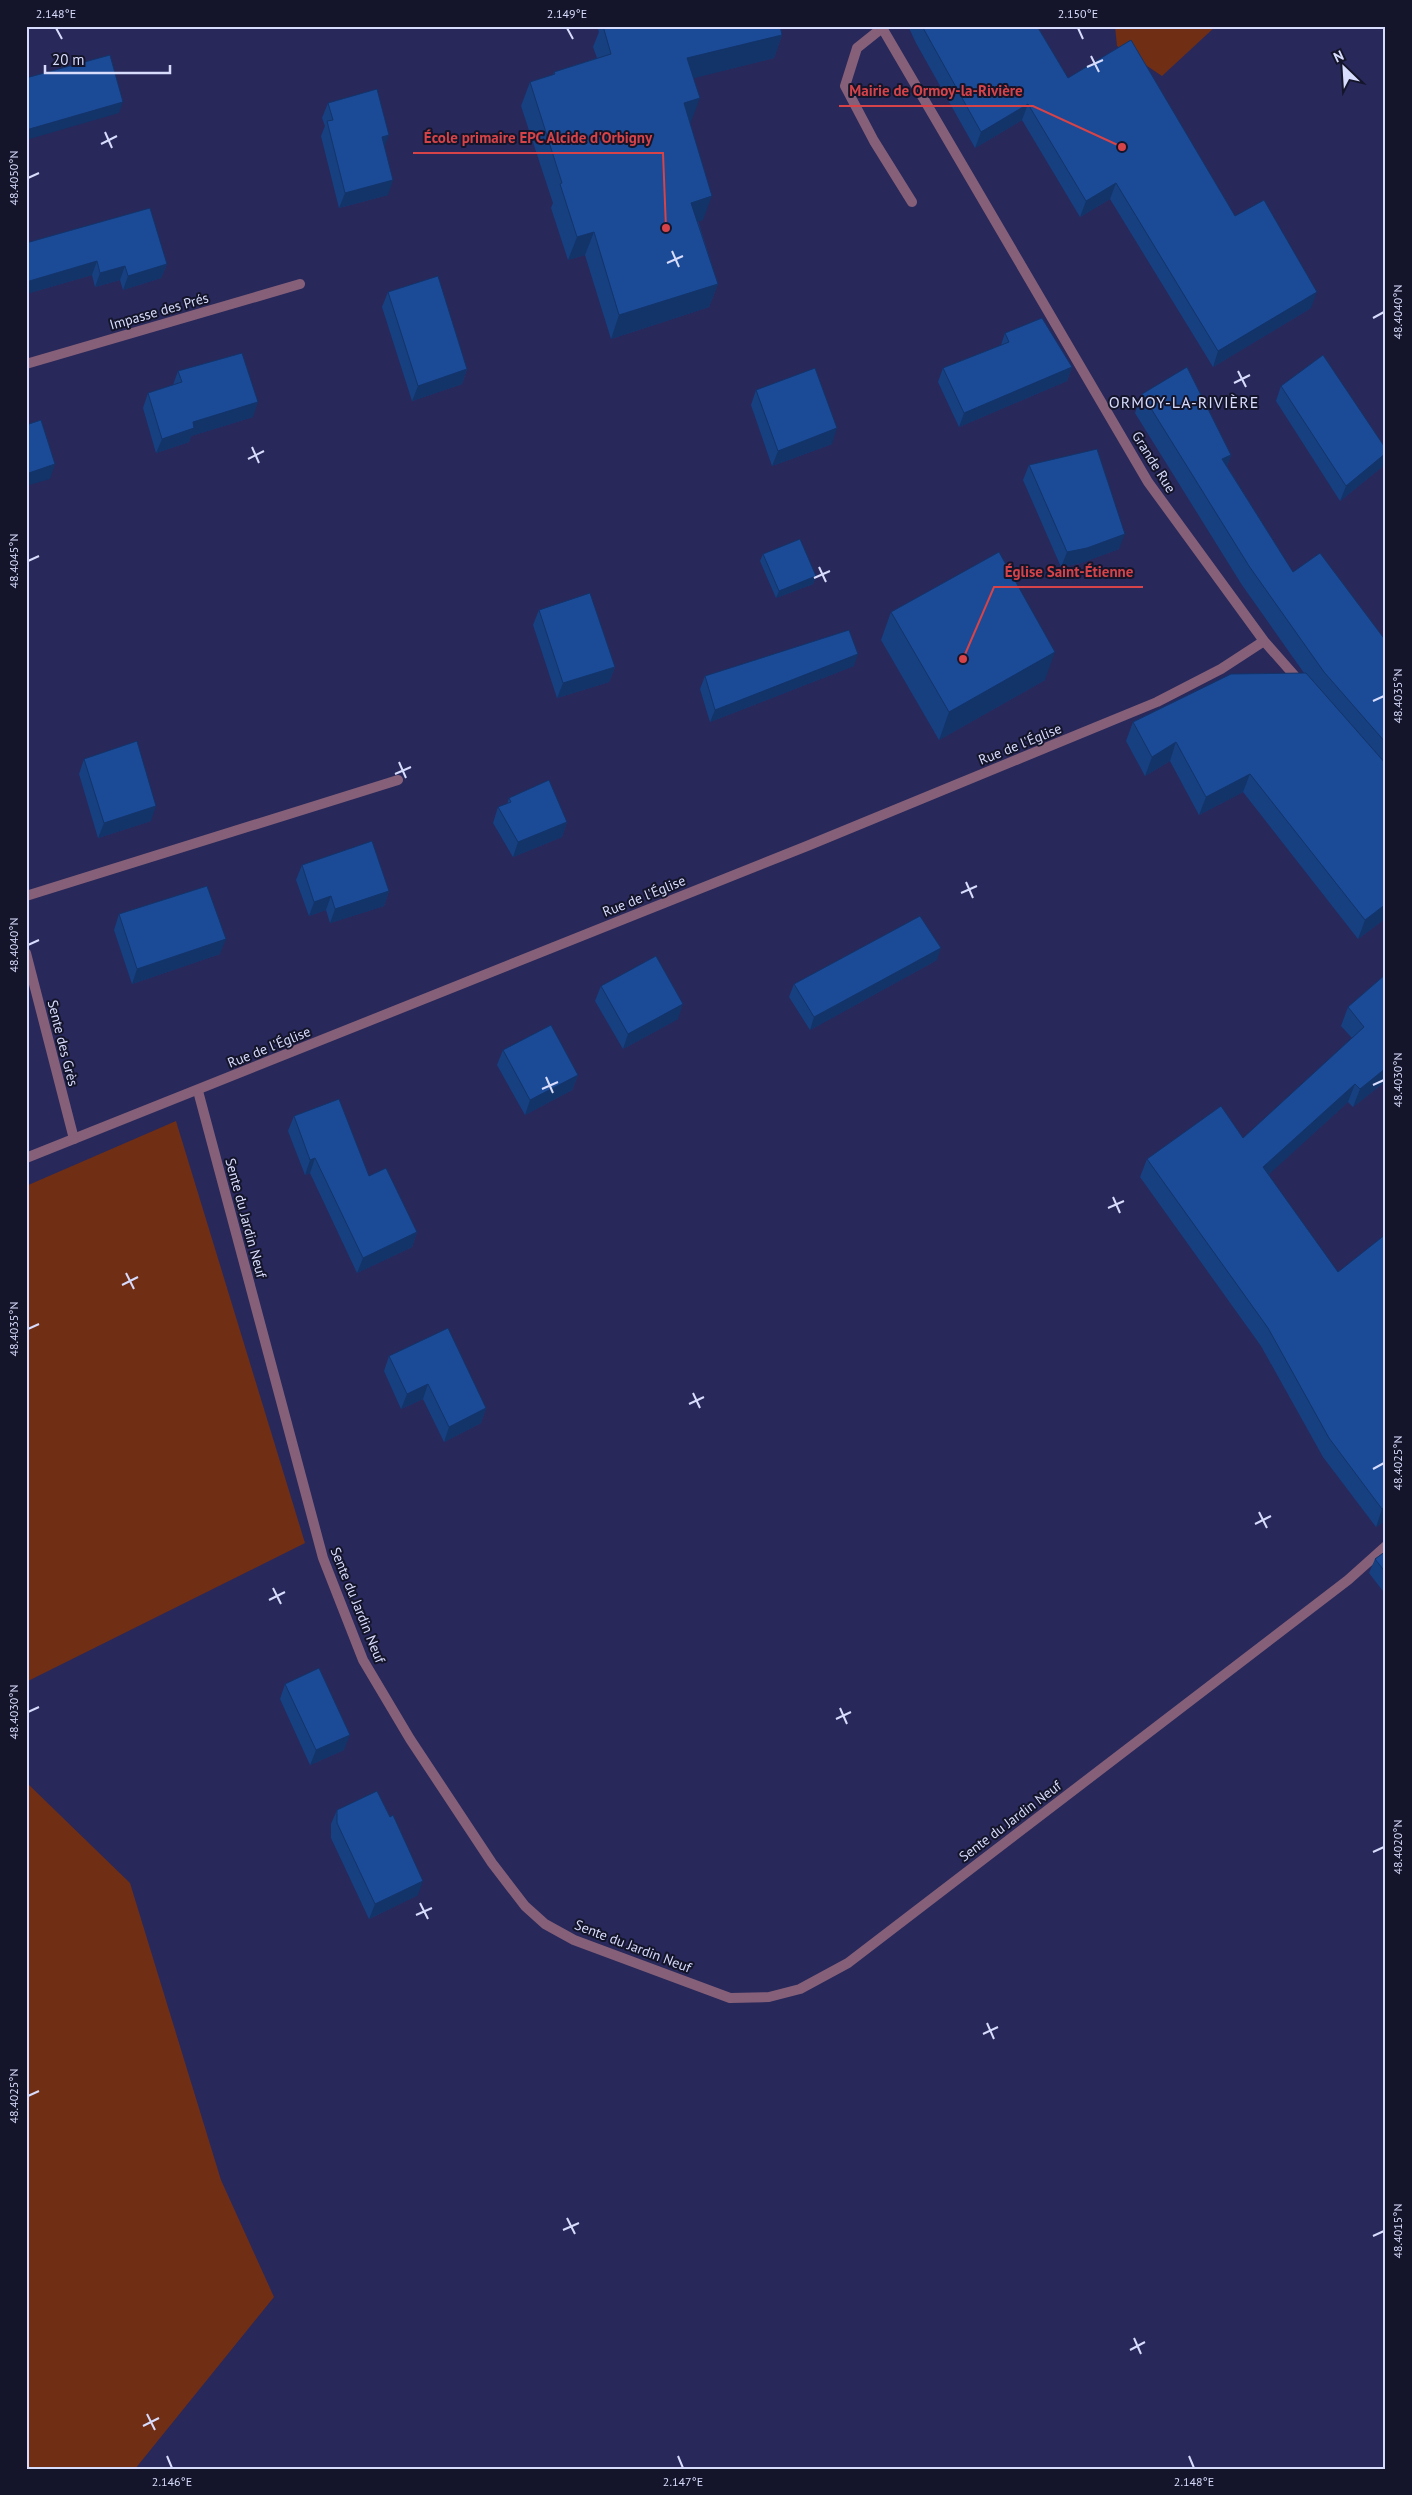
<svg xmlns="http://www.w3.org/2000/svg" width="1412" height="2495" font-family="'PT Sans',sans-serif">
  <rect width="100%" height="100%" fill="#28285a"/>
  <path fill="#702e15" d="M 1115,26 L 1216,26 L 1162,76 L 1117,46 Z
    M 176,1121 L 305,1543 L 26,1682 L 26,1186 Z
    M 26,1782 L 130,1883 L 221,2180 L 274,2297 L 135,2469 L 26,2469 Z"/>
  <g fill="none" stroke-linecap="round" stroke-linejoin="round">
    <path stroke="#866079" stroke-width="10" d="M 882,28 L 857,48 L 845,86 L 874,141 L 912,202
      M 26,896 L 398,780"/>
    <path stroke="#866079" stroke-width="10" d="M 26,364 L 300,284
      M 26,953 L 74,1139
      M 198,1091 L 323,1558 L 363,1660 L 410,1739 L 492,1863 L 525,1906 L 545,1924 L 574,1940 L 730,1998 L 769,1997 L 800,1989 L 848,1963 L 1348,1580 L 1386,1546"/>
    <path stroke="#866079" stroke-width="10" d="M 881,26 L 1148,482 L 1264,641 L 1301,683
      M 26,1158 L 807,846 L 1157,702 L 1221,669 L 1264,641"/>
  </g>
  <path fill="#174081" d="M 597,26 L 780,26 L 782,35 L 774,58 L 693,78 L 691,122 L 690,122 L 703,220 L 698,221 L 718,284 L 709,307 L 611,339 L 585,255 L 568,260 L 551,208 L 553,203 L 521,106 L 530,82 L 553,75 L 554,72 L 597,58 L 593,47 L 599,32 Z
    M 908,26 L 1037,26 L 1068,78 L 1235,216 L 1311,308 L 1213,367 L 1110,199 L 1080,217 L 1022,120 L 975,148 L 916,43 Z
    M 328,103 L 385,146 L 388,195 L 339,208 L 321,136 L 325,126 L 322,118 Z
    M 26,243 L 167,264 L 161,278 L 123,290 L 120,280 L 95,287 L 92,275 L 26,294 Z
    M 388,292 L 467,369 L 462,384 L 412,401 L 382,307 Z
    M 1005,333 L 1072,367 L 1067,381 L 959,427 L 938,382 L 943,368 L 1001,345 Z
    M 178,371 L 253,417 L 191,436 L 189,442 L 156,453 L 143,408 L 148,393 L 173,385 Z
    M 1281,386 L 1382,467 L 1340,501 L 1276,401 Z
    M 756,390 L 832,444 L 772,466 L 751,405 Z
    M 1142,394 L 1231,455 L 1227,466 L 1293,572 L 1386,641 L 1386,918 L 1358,939 L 1243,792 L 1199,815 L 1170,761 L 1145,776 L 1126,741 L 1133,722 L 1304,673 L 1242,585 L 1135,413 Z
    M 1029,465 L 1119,549 L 1081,563 L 1061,567 L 1023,480 Z
    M 763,554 L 816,576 L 813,584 L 776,598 L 760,561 Z
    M 539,610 L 615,667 L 609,682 L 557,698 L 533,625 Z
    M 891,612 L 1045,680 L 939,740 L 881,640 Z
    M 854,666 L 710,722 L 700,689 L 705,676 Z
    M 84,759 L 151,821 L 98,838 L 79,774 Z
    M 509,798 L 567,822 L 562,837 L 513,857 L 493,823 L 498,807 L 507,804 Z
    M 302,865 L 389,891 L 384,906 L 330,923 L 326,910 L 309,916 L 296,880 Z
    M 119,914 L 220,954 L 132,984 L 114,930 Z
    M 937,960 L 810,1030 L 789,997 L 794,984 Z
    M 1386,974 L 1386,1081 L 1353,1107 L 1348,1102 L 1269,1174 L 1386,1520 L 1376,1527 L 1323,1457 L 1261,1346 L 1140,1177 L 1147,1159 L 1243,1138 L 1352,1038 L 1341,1026 L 1348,1007 Z
    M 601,986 L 678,1019 L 623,1049 L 595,1001 Z
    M 503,1050 L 578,1075 L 572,1090 L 525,1115 L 497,1065 Z
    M 294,1116 L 369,1176 L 417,1232 L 412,1247 L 357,1273 L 310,1173 L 305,1175 L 288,1131 Z
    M 389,1356 L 486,1408 L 481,1423 L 444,1442 L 423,1399 L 401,1409 L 384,1371 Z
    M 1386,1551 L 1386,1595 L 1369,1573 L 1375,1559 Z
    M 285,1684 L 344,1750 L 310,1765 L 280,1699 Z
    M 337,1810 L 390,1817 L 418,1895 L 369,1919 L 331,1838 L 331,1824 Z"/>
  <path fill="#133469" d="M 782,35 L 774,58 L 679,82 L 687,58 Z
    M 700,98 L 691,122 L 675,127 L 684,103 Z
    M 123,102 L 119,113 L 26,140 L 26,130 Z
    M 1028,104 L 1022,120 L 975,148 L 981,132 Z
    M 389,135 L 383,150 L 382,137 Z
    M 393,180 L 388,195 L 339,208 L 345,193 Z
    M 1116,183 L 1110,199 L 1080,217 L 1086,201 Z
    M 712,196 L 703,220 L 683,226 L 691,203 Z
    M 594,232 L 585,255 L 568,260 L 577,237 Z
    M 97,261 L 92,275 L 26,294 L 26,282 Z
    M 167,264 L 161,278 L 123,290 L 128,276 Z
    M 125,266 L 120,280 L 95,287 L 100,273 Z
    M 718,284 L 709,307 L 611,339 L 619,315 Z
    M 1317,292 L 1311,308 L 1213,367 L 1218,351 Z
    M 1072,367 L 1067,381 L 959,427 L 964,413 Z
    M 467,369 L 462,384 L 412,401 L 418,386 Z
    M 258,402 L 253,417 L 191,436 L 189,442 L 156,453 L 162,439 L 193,422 Z
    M 837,428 L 832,444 L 772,466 L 778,451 Z
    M 1386,453 L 1386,457 L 1382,467 L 1340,501 L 1346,486 Z
    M 1231,455 L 1224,474 L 1222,459 Z
    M 55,464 L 50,479 L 26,486 L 26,474 Z
    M 1125,534 L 1119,549 L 1081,563 L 1061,567 L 1067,552 Z
    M 816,576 L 813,584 L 776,598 L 779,591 Z
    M 1055,652 L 1045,680 L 939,740 L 949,712 Z
    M 858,654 L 854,666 L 710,722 L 715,710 Z
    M 615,667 L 609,682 L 557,698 L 563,683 Z
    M 1176,742 L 1170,761 L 1145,776 L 1152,757 Z
    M 1250,774 L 1243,792 L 1199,815 L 1206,797 Z
    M 156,806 L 151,821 L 98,838 L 104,823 Z
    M 567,822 L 562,837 L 513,857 L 518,842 Z
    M 389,891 L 384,906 L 330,923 L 335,909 Z
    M 331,896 L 326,910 L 309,916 L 314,902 Z
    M 1386,904 L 1386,918 L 1358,939 L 1365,920 Z
    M 226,939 L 220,954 L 132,984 L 137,969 Z
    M 941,948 L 937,960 L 810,1030 L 814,1017 Z
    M 683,1004 L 678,1019 L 623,1049 L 628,1034 Z
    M 1386,1068 L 1386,1081 L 1353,1107 L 1360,1089 Z
    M 578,1075 L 572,1090 L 525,1115 L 530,1100 Z
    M 1355,1084 L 1348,1102 L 1257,1185 L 1263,1167 Z
    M 315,1158 L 310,1173 L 305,1175 L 310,1160 Z
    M 417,1232 L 412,1247 L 357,1273 L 363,1258 Z
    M 428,1384 L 423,1399 L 401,1409 L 407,1394 Z
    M 486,1408 L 481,1423 L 444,1442 L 449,1427 Z
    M 1386,1506 L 1386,1520 L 1376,1527 L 1382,1509 Z
    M 350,1735 L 344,1750 L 310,1765 L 316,1750 Z
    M 423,1881 L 418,1895 L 369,1919 L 375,1904 Z"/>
  <path fill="#1b4a96" stroke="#133469" d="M 603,26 L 780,26 L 782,35 L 687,58 L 700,98 L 684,103 L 712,196 L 691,203 L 718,284 L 619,315 L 594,232 L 577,237 L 560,184 L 562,183 L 530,82 L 555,74 L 554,72 L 611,54 Z
    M 922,26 L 1037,26 L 1068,78 L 1131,40 L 1235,216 L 1264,200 L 1317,292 L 1218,351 L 1116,183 L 1086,201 L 1028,104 L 981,132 Z
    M 110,55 L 123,102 L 26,130 L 26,78 Z
    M 377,89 L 389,135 L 382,137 L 393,180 L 345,193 L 327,121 L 333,120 L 328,103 Z
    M 150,208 L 167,264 L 128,276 L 125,266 L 100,273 L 97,261 L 26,282 L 26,243 Z
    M 438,276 L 467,369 L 418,386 L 388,292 Z
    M 1042,318 L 1072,367 L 964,413 L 943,368 L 1009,342 L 1005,333 Z
    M 242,353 L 258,402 L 193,422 L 194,428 L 162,439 L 148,393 L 182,382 L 178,371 Z
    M 1323,355 L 1386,449 L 1386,453 L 1346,486 L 1281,386 Z
    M 1187,367 L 1231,455 L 1222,459 L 1293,572 L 1320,553 L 1386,641 L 1386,743 L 1324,672 L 1249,566 L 1142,394 Z
    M 815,368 L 837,428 L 778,451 L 756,390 Z
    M 41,420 L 55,464 L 26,474 L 26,425 Z
    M 1097,449 L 1125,534 L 1087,548 L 1067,552 L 1029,465 Z
    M 800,539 L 816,576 L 779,591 L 763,554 Z
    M 999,552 L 1055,652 L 949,712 L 891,612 Z
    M 590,593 L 615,667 L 563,683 L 539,610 Z
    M 849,630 L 858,654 L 715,710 L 705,676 Z
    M 1306,673 L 1386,764 L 1386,904 L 1365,920 L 1250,774 L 1206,797 L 1176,742 L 1152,757 L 1133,722 L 1231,674 Z
    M 137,741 L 156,806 L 104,823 L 84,759 Z
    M 549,780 L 567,822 L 518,842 L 498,807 L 511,802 L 509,798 Z
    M 372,841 L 389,891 L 335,909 L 331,896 L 314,902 L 302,865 Z
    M 207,886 L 226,939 L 137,969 L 119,914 Z
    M 920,916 L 941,948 L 814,1017 L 794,984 Z
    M 656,956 L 683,1004 L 628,1034 L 601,986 Z
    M 1386,974 L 1386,1068 L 1360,1089 L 1355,1084 L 1263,1167 L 1338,1272 L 1386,1234 L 1386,1506 L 1382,1509 L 1329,1438 L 1268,1328 L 1147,1159 L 1221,1106 L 1243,1138 L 1364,1027 L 1348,1007 Z
    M 551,1025 L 578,1075 L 530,1100 L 503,1050 Z
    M 339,1099 L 369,1176 L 386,1168 L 417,1232 L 363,1258 L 315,1158 L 310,1160 L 294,1116 Z
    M 448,1328 L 486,1408 L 449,1427 L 428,1384 L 407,1394 L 389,1356 Z
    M 1386,1551 L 1386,1573 L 1375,1559 Z
    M 319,1668 L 350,1735 L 316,1750 L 285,1684 Z
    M 377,1791 L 390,1817 L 393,1815 L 423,1881 L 375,1904 L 337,1823 L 337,1810 Z"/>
  <path fill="none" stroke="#d8dcfc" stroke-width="2" d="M 56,28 L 62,39M 567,28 L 573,39M 1078,28 L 1083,39M 1091,56 L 1099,72M 1087,67 L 1103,60M 105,132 L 112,148M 101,144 L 117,136M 28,178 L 39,173M 672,251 L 679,267M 667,263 L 683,256M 1373,318 L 1384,312M 1238,371 L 1246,387M 1234,383 L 1250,375M 252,447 L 259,463M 248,459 L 264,451M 28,561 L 39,556M 819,567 L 826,582M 814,578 L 830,571M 1373,701 L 1384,696M 399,762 L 406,778M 395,774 L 411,767M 966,882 L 973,898M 961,893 L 977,886M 28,945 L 39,940M 546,1077 L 553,1093M 1373,1085 L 1384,1080M 542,1089 L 558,1082M 1113,1197 L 1120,1213M 1108,1208 L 1124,1201M 126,1273 L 134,1289M 122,1285 L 138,1277M 28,1329 L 39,1324M 693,1393 L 700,1408M 689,1404 L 704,1397M 1373,1469 L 1384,1463M 1259,1512 L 1267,1528M 1255,1524 L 1271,1516M 273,1588 L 281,1604M 269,1600 L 285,1592M 840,1708 L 847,1724M 28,1712 L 39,1707M 836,1719 L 851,1712M 1373,1852 L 1384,1847M 420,1903 L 428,1919M 416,1915 L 432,1908M 987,2023 L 994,2039M 983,2034 L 998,2027M 28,2096 L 39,2091M 567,2218 L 575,2234M 563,2230 L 579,2223M 1373,2236 L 1384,2231M 1134,2338 L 1141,2354M 1130,2350 L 1145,2342M 147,2414 L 155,2430M 143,2426 L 159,2418M 167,2456 L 172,2468M 678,2456 L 683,2468M 1189,2456 L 1194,2468"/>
  <g text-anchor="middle" stroke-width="4" stroke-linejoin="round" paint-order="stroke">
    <g font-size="14" fill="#d8dcfc" stroke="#14152b">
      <text transform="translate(159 311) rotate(-16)" y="5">Impasse des Prés</text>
      <text transform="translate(1154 462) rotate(58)" y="5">Grande Rue</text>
      <text transform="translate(1020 744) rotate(-22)" y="5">Rue de l'Église</text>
      <text transform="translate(644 896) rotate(-22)" y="5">Rue de l'Église</text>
      <text transform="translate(63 1043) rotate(76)" y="5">Sente des Grès</text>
      <text transform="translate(269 1047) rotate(-22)" y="5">Rue de l'Église</text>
      <text transform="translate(246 1218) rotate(75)" y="5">Sente du Jardin Neuf</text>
      <text transform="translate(358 1605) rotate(68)" y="5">Sente du Jardin Neuf</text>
      <text transform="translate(1010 1821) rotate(-37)" y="5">Sente du Jardin Neuf</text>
      <text transform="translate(633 1946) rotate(21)" y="5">Sente du Jardin Neuf</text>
    </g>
    <g font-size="16" letter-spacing="1" fill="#d8dcfc" stroke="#14152b">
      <text x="1184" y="408">ORMOY-LA-RIVIÈRE</text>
    </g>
  </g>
  <path fill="none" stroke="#d64348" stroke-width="2" d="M1122 147L1033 106H839M666 228L663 153H413M963 659L994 587H1143"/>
  <g fill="#d64348" stroke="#14152b" stroke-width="2">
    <circle cx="1122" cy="147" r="5"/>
    <circle cx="666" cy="228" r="5"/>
    <circle cx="963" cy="659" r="5"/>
  </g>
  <g font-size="15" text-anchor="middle" font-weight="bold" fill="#d64348" stroke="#14152b" stroke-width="4" stroke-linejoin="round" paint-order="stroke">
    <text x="936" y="96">Mairie de Ormoy-la-Rivière</text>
    <text x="538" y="143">École primaire EPC Alcide d'Orbigny</text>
    <text x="1069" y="577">Église Saint-Étienne</text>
  </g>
  <rect width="1412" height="2495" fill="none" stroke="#14152b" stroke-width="55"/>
  <g transform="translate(1344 68) rotate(335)" stroke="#14152b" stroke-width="4" paint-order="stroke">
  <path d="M0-4L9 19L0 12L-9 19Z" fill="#d8dcfc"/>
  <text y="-8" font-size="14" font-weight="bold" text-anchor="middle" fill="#d8dcfc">N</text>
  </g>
  <path d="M45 65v8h125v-8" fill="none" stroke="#d8dcfc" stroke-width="2.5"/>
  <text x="52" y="65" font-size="15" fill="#d8dcfc" stroke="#14152b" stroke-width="4" paint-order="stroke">20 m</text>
  <rect x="28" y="28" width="1356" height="2440" fill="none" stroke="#d8dcfc" stroke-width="2"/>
  <g font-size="12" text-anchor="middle" fill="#d8dcfc">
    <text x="56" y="18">2.148°E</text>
    <text x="567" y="18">2.149°E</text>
    <text x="1078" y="18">2.150°E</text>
    <text transform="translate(14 178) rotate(-90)" y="4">48.4050°N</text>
    <text transform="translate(1398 312) rotate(-90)" y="4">48.4040°N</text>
    <text transform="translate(14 561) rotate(-90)" y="4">48.4045°N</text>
    <text transform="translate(1398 696) rotate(-90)" y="4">48.4035°N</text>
    <text transform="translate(14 945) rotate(-90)" y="4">48.4040°N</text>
    <text transform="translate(1398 1080) rotate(-90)" y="4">48.4030°N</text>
    <text transform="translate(14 1329) rotate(-90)" y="4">48.4035°N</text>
    <text transform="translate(1398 1463) rotate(-90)" y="4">48.4025°N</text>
    <text transform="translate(14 1712) rotate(-90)" y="4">48.4030°N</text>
    <text transform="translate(1398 1847) rotate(-90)" y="4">48.4020°N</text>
    <text transform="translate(14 2096) rotate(-90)" y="4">48.4025°N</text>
    <text transform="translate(1398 2231) rotate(-90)" y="4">48.4015°N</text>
    <text x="172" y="2486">2.146°E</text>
    <text x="683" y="2486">2.147°E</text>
    <text x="1194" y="2486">2.148°E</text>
  </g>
</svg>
